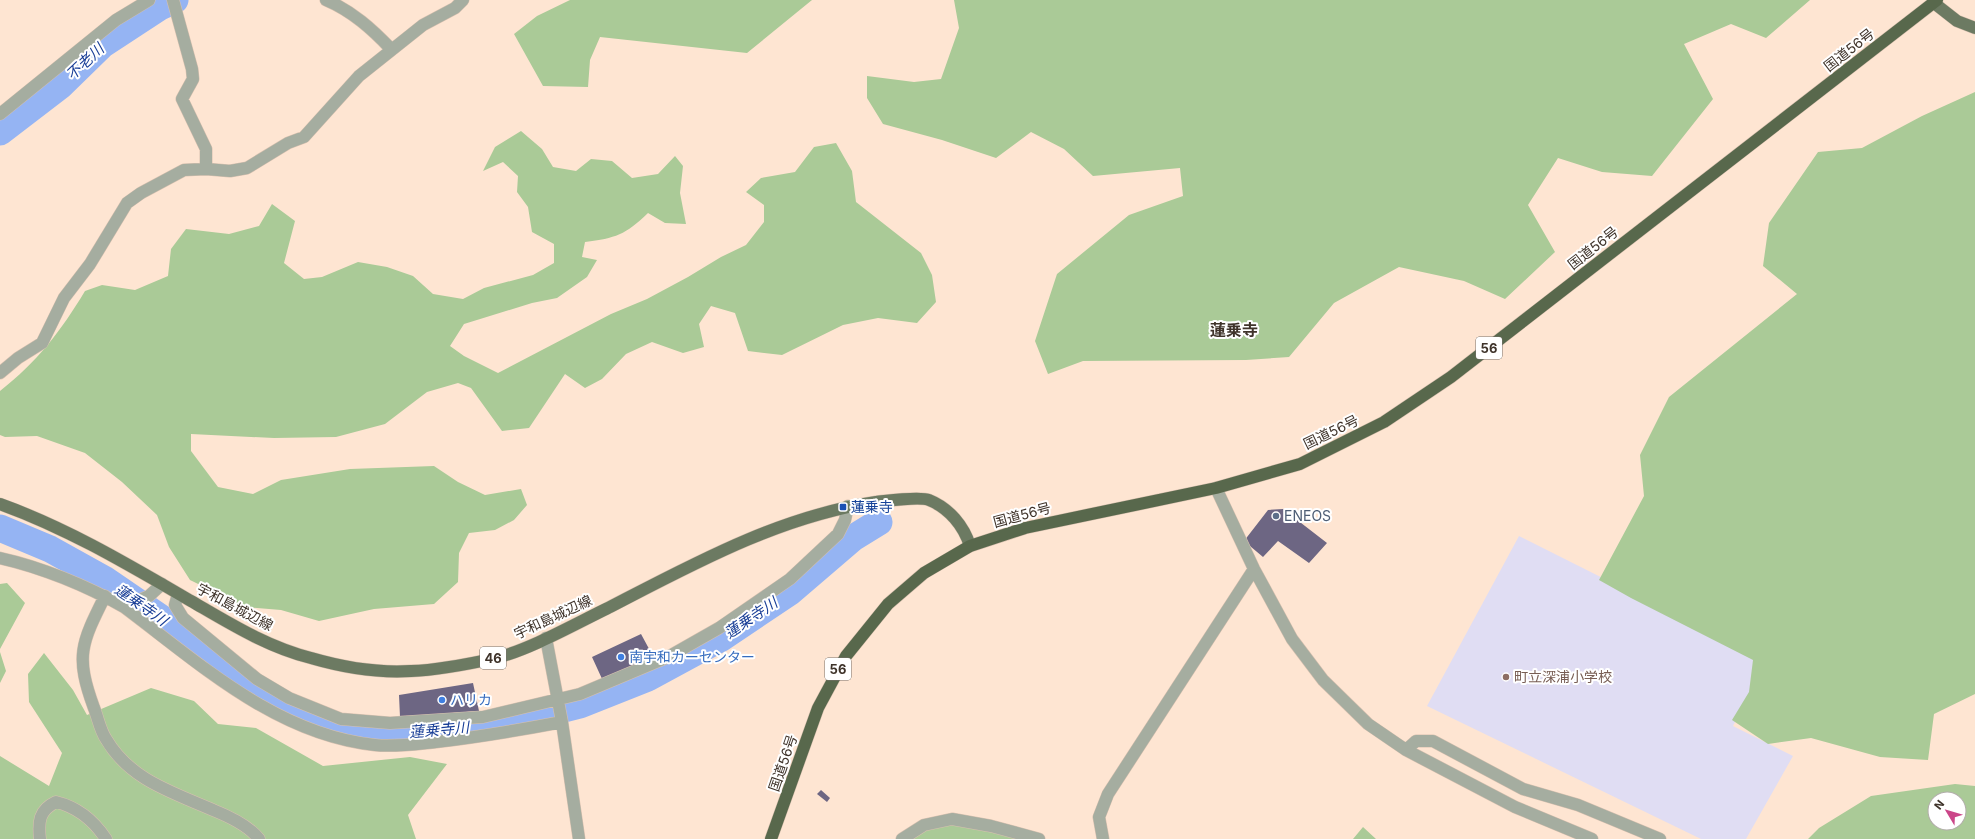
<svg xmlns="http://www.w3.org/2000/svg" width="1975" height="839" font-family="Inter,'Noto Sans JP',sans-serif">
  <rect width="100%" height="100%" fill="#fee5d2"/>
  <path fill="#e0ddf3" d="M 1519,536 L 1766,660 L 1733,726 L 1793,756 L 1746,839 L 1701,839 L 1427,706 Z"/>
  <path fill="#aaca97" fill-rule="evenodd" d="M 570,0 L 812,0 L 747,53 L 600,37 L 590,60 L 588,87 L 543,86 L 514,34 L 537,16 Z
    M 954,0 L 1810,0 L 1766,38 L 1731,24 L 1684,44 L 1713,99 L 1652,176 L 1602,172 L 1558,158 L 1528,205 L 1555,252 L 1505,299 L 1464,281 L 1399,267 L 1334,303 L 1289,357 L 1246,360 L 1083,361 L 1048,374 L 1035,341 L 1057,274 L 1129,215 L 1183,196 L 1180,168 L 1093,176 L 1064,149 L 1031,132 L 996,158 L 942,140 L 883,124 L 867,98 L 867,76 L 914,82 L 941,79 L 959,28 Z
    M 1975,92 L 1975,694 L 1934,714 L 1928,760 L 1880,757 L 1811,738 L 1768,744 L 1732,720 L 1749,692 L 1753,660 L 1631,598 L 1599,580 L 1644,496 L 1640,455 L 1669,397 L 1797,294 L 1763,266 L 1769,223 L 1818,152 L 1862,148 L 1922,116 Z
    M 521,131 L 542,149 L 553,167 L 576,171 L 591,159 L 612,161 L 632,178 L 658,174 L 675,156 L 683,166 L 680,193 L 686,224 L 665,223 L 648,213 C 625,235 616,238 585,242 L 582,257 L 597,260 L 587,277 L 557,298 L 532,303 L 464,324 L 450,346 L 464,356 L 498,373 L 611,314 L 647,299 L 688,277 L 721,257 L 746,245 L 764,222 L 764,205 L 746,192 L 761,178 L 795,172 L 814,147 L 836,143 L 852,171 L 856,202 L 921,253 L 932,275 L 936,302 L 917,323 L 878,318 L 843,325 L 782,355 L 748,351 L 735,313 L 711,306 L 699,324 L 704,347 L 683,353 L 652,342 L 626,354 L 602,379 L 585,388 L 565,374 L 529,428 L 502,431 L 471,388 L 458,383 L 427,392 L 385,424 L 336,437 L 274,438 L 191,434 L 191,451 L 218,487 L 253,494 L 281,480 L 350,469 L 434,466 L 458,482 L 485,495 L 521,489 L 527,505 L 514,520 L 495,530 L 469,533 L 459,553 L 458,582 L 434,604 L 374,609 L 319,621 L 281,610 L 245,607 L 190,580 L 169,547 L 157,515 L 122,482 L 85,453 L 37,436 L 5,437 L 0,435 L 0,391 C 37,362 61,331 85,291 L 102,285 L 135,290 L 168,276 L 171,249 L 186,229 L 229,234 L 259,226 L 272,204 L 295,221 L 284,263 L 304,279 L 322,277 L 358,262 L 387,267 L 413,276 L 433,294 L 463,299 L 484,288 L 533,275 L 554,263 L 554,244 L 532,232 L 528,207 L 517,192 L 518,176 L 503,162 L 483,171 L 495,147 Z
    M 7,583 L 25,603 L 0,649 L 0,584 Z
    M 0,652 L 6,671 L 0,683 Z
    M 44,653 L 73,690 L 87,715 L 151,688 L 194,701 L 218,724 L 256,728 L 323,766 L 410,757 L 447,764 L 408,815 L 416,839 L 0,839 L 0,756 L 49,786 L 62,753 L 29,702 L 28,674 Z
    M 1955,784 L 1975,786 L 1975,839 L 1808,839 L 1819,828 L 1871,796 ZM 1935,799 L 1959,799 L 1959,823 L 1935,823 Z
    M 952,819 L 1039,839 L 902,839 Z
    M 1363,827 L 1376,839 L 1353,839 Z"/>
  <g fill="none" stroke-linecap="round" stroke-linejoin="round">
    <path stroke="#95b4f3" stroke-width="27" d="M 0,132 L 60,86 L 102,45 L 160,7 L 175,0
      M 0,528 L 50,549 L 104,579 L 161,618 L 266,698 L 300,715 L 346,732 L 381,735 L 448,731 L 521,720 L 580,705 L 648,678 L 720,639 L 790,592 L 853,538 L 879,522"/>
  </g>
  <path fill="#6d6683" d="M 1283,509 L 1327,543 L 1309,563 L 1278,541 L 1263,557 L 1244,541 L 1268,510 Z
    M 641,634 L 654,658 L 603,681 L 592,657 Z
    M 473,683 L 479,711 L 400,717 L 399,695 Z
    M 821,790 L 830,798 L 827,802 L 817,794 Z"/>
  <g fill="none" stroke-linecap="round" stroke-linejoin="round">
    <g stroke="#d8c1b0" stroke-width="13">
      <path id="minor" d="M 173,0 L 192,69 L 193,79 L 182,99 L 206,149 L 206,169
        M 326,0 C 352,11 372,29 391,49
        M 0,114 L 116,20 L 149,0
        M 0,373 L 18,358 L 42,343 L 64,298 L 90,264 L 127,203 L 141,193 L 184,170 L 206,169 L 230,171 L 247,168 L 288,143 L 304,137 L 359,76 L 423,25 L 455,8 L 463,0
        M 1216,488 L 1254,569 L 1292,639 L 1323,680 L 1368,724 L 1406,750 L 1515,807 L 1592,839
        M 0,558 C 41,567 87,586 124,607 C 200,664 277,735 375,745 C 395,747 416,744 436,742 C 478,737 520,730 562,722
        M 178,594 L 175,605 L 183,618 L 257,679 L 289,698 L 341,719 L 390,723 L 483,717 L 580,694 L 668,657 L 719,628 L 790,579 L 838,534 L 845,520 L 848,506
        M 105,596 C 81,644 75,656 94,708 C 98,718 100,730 106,739 C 130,780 172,792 213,810 C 228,816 249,826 259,839
        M 124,607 L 149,596 L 162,584
        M 546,638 L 562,722 L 579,839
        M 1406,750 L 1416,741 L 1433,741 L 1523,789 L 1578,805 L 1660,839
        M 40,839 C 38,822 39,810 56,802 C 77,807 94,821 106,839
        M 902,839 L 924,825 L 952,819 L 991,826 L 1039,839
        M 1103,839 L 1099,817 L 1108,794 L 1254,569"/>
    </g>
    <g stroke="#d8c1b0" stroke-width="13">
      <path id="major" d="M 1934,3 L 1957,21 L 1975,28
        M 0,504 C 67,528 129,565 191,601 C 229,623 267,647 311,658 C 342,667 379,673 411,671 C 439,670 469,664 496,658 C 531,649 575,624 608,608 C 693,564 780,516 876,502 C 887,501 919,496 929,500 C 949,508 964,526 970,546"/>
    </g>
    <g stroke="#d8c1b0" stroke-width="13">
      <path id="highway" d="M 771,839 L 818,708 L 846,656 L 888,604 L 924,573 L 970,546 L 1025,528 L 1216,488 L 1300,464 L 1384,422 L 1451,377 L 1937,0"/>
    </g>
    <use href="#minor" stroke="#a5ada0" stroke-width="12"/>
    <use href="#major" stroke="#6c7a62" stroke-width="12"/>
    <use href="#highway" stroke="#58684c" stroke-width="12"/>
  </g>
  <rect fill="#1a4fb4" stroke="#fff" stroke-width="1.5" x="839" y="503" width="8" height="8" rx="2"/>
  <circle fill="#5c6f8a" stroke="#fff" stroke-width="1.5" cx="1276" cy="516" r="4"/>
  <g fill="#3f7fe0" stroke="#fff" stroke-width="1.5">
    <circle cx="621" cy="657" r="4"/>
    <circle cx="442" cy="700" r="4"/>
  </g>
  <circle fill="#8d6e63" stroke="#fff" stroke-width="1.5" cx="1506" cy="677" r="4"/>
  <g text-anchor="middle" stroke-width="4" stroke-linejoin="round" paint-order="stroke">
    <g fill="#fff" stroke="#79706a" stroke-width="1">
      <rect x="1476" y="337" width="26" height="22" rx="3"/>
      <rect x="480" y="647" width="26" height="22" rx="3"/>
      <rect x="825" y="658" width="26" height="22" rx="3"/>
    </g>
    <g font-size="13" font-weight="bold" fill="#3f332a">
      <text x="1489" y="353">56</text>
      <text x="493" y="663">46</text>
      <text x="838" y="674">56</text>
    </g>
    <g font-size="14" fill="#3f332a" stroke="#fff">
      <text transform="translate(1849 50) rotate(-38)" y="5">国道56号</text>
      <text transform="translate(1593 248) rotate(-38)" y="5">国道56号</text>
      <text transform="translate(1331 432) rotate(-26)" y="5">国道56号</text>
      <text transform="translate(1022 515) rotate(-15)" y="5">国道56号</text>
      <text transform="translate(235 607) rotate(28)" y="5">宇和島城辺線</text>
      <text transform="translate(553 617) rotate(-25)" y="5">宇和島城辺線</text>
      <text transform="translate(783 763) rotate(-71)" y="5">国道56号</text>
    </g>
    <g font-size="14" fill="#164399" stroke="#fff" text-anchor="start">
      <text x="851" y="512">蓮乗寺</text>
    </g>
    <g font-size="14" fill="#4e5e75" stroke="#fff" text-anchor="start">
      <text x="1284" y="521">ENEOS</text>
    </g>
    <g font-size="14" fill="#366cbe" stroke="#fff" text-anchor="start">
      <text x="629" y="662">南宇和カーセンター</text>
      <text x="450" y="705">ハリカ</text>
    </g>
    <g font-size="14" fill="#785e54" stroke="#fff" text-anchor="start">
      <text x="1514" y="682">町立深浦小学校</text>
    </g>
    <g font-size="15" font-style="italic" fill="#1a3f97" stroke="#fff">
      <text transform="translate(85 62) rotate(-43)" y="5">不老川</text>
      <text transform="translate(141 605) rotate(35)" y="5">蓮乗寺川</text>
      <text transform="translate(751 618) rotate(-34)" y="5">蓮乗寺川</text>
      <text transform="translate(439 730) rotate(-5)" y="5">蓮乗寺川</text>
    </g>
    <g font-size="16" font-weight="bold" fill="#3f332a" stroke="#fff">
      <text x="1234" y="336">蓮乗寺</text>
    </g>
  </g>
  <g transform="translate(1947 811) rotate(308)"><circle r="19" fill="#ffffff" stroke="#b2adaa"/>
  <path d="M0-3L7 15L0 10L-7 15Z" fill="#cb4689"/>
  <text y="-6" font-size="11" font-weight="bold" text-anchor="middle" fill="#3f332a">N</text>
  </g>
</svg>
